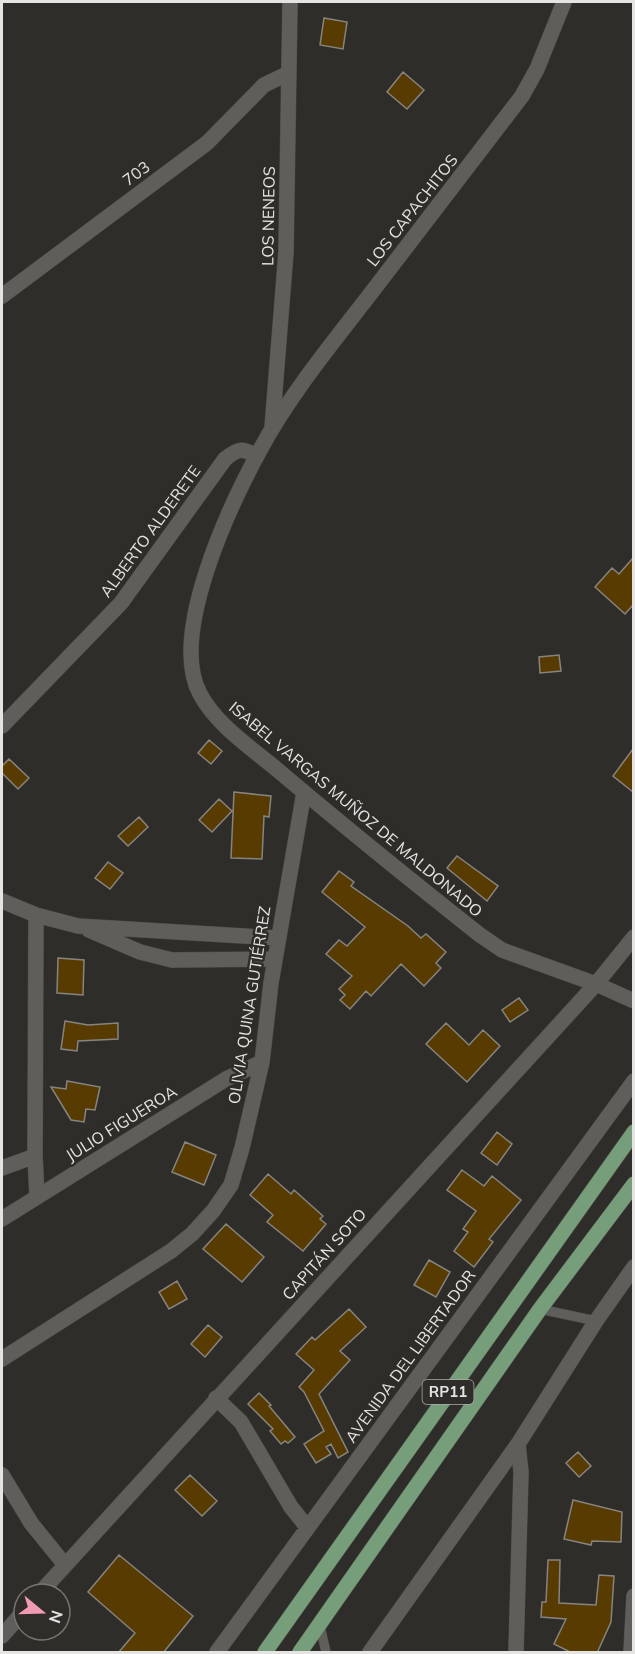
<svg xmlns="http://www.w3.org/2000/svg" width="635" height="1654" font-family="Mulish,sans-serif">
  <rect width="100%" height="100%" fill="#2f2d29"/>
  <path fill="#573b00" stroke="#878480" stroke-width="1.5" d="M 324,18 L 347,22 L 343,49 L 320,45 Z
    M 403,72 L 424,90 L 407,109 L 387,92 Z
    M 633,558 L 633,605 L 625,614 L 595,587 L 612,568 L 619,574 Z
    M 559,655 L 561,671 L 540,673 L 539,657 Z
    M 209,740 L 222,751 L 211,764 L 198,753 Z
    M 633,749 L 633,792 L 613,776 Z
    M 9,759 L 29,778 L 18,789 L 2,773 L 2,766 Z
    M 234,792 L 271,796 L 269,817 L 264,816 L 262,859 L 231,858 Z
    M 219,799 L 232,811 L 212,832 L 199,820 Z
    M 139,817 L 148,827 L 128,846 L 118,836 Z
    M 457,856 L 498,886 L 487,901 L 447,868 Z
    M 108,862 L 123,873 L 110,889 L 95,878 Z
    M 339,871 L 354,882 L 351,886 L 408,926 L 421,938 L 426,934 L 446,952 L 436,963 L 441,968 L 424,986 L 401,964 L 371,996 L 366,991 L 350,1009 L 340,1000 L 345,995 L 339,989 L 352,976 L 326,954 L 339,940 L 347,946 L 365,927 L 322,892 Z
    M 58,958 L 84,960 L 83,995 L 57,993 Z
    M 519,998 L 528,1010 L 510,1022 L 502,1010 Z
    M 65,1021 L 88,1025 L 118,1023 L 118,1039 L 78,1041 L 77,1051 L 61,1049 Z
    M 446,1023 L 469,1045 L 483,1030 L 500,1046 L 467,1082 L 426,1044 Z
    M 67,1081 L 100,1087 L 95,1110 L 86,1109 L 84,1122 L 71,1120 L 51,1087 L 66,1089 Z
    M 497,1132 L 512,1144 L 497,1165 L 481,1153 Z
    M 185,1142 L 216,1155 L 204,1185 L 172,1172 Z
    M 462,1170 L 484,1186 L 492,1176 L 521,1200 L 489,1239 L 493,1242 L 474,1267 L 454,1251 L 468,1232 L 463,1229 L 476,1211 L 447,1190 Z
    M 268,1174 L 291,1194 L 294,1190 L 323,1216 L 320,1219 L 326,1224 L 303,1251 L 267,1222 L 273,1215 L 250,1195 Z
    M 226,1224 L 264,1257 L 242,1282 L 203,1249 Z
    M 429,1260 L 450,1272 L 436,1297 L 414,1285 Z
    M 177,1281 L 187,1299 L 169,1309 L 159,1292 Z
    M 349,1309 L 366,1327 L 340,1351 L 350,1360 L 319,1394 L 348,1452 L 338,1458 L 331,1444 L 326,1447 L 331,1454 L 316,1463 L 304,1444 L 324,1431 L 304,1392 L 299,1387 L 314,1370 L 296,1354 L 312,1337 L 315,1340 Z
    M 208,1325 L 222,1337 L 205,1357 L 191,1344 Z
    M 259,1393 L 271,1405 L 269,1406 L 295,1437 L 288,1443 L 285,1441 L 281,1444 L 270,1431 L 273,1429 L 248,1404 Z
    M 578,1452 L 591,1466 L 579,1477 L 566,1463 Z
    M 190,1475 L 217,1501 L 202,1516 L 175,1490 Z
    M 573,1500 L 622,1512 L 621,1542 L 592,1541 L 591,1545 L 564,1539 Z
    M 119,1555 L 193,1616 L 163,1653 L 118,1653 L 135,1633 L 88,1592 Z
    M 548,1560 L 560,1560 L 559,1603 L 596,1605 L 599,1575 L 614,1576 L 611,1622 L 597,1653 L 572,1653 L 554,1644 L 566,1619 L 541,1617 L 542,1602 L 546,1602 Z"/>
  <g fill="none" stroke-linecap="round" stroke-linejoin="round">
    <g stroke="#4d4b48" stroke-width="10">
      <path id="lane" d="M 540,1309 L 596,1321
        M 320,1626 L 326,1652"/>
    </g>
    <g stroke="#4d4b48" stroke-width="16">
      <path id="street" d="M 564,2 L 537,69 L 522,96 C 470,163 419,230 368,297 C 330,346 289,396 260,450 C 230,505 168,635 200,694 C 217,726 253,749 280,772 C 346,828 413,882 480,935 L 502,950 L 596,984 L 634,1001
        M 2,296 L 207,143 L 264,85 L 287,74
        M 272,428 L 286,252 L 290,2
        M 2,726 L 121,603 L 225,459 C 239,448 241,448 257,456
        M 2,901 L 36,915 L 78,926 L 278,938
        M 36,915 L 35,1156 L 37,1197
        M 89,930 L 140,952 L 172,960 L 275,959
        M 2,1168 L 35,1156
        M 2,1219 L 226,1079 L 262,1062
        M 2,1359 L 171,1251 L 192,1234 L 213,1211 L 231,1185 L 242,1148 L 262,1062 L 271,983 L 304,792
        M 216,1398 L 241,1422 L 291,1507 L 307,1527
        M 2,1475 L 31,1523 L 65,1565
        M 39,1594 L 596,984 L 634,937
        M 2,1636 L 24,1611
        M 217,1652 L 634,1081
        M 370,1652 L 518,1444 L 596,1321 L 634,1267
        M 516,1652 L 521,1472 L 518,1444
        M 631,1652 L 634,1596"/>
    </g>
    <g stroke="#4d4b48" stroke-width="16">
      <path id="primary" d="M 265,1652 L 634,1132
        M 300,1652 L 540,1309 L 634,1184"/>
    </g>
    <use href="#lane" stroke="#605e5a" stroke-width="9"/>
    <use href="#street" stroke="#605e5a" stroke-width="15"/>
    <use href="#primary" stroke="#769e7a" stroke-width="15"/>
  </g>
  <g text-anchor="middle" stroke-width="5" stroke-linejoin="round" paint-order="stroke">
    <rect fill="#2f2d29" stroke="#afadaa" stroke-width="1.5" x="422.5" y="1380" width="51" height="24" rx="4.5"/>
    <g font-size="15" font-weight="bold" fill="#e6e4e2">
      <text x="448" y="1397">RP11</text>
    </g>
    <g font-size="16" fill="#e6e4e2" stroke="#2f2d29">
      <text transform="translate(136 173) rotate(-37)" y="6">703</text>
      <text transform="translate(412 210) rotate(-52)" y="6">LOS CAPACHITOS</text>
      <text transform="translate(268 216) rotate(-89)" y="6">LOS NENEOS</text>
      <text transform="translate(150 531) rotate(-54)" y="6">ALBERTO ALDERETE</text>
      <text transform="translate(356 809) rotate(40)" y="6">ISABEL VARGAS MUÑOZ DE MALDONADO</text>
      <text transform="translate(249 1005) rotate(-81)" y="6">OLIVIA QUINA GUTIÉRREZ</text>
      <text transform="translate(121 1123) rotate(-32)" y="6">JULIO FIGUEROA</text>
      <text transform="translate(324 1254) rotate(-48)" y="6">CAPITÁN SOTO</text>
      <text transform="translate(410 1356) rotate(-54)" y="6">AVENIDA DEL LIBERTADOR</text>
    </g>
  </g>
  <rect width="635" height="1654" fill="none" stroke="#e6e4e2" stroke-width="6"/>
  <g transform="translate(42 1612) rotate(109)"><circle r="28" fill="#2f2d29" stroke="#787673" stroke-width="1.5"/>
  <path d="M0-4.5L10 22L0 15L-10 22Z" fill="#f09ab4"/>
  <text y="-9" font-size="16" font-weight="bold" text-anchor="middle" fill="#e6e4e2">N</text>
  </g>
</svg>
